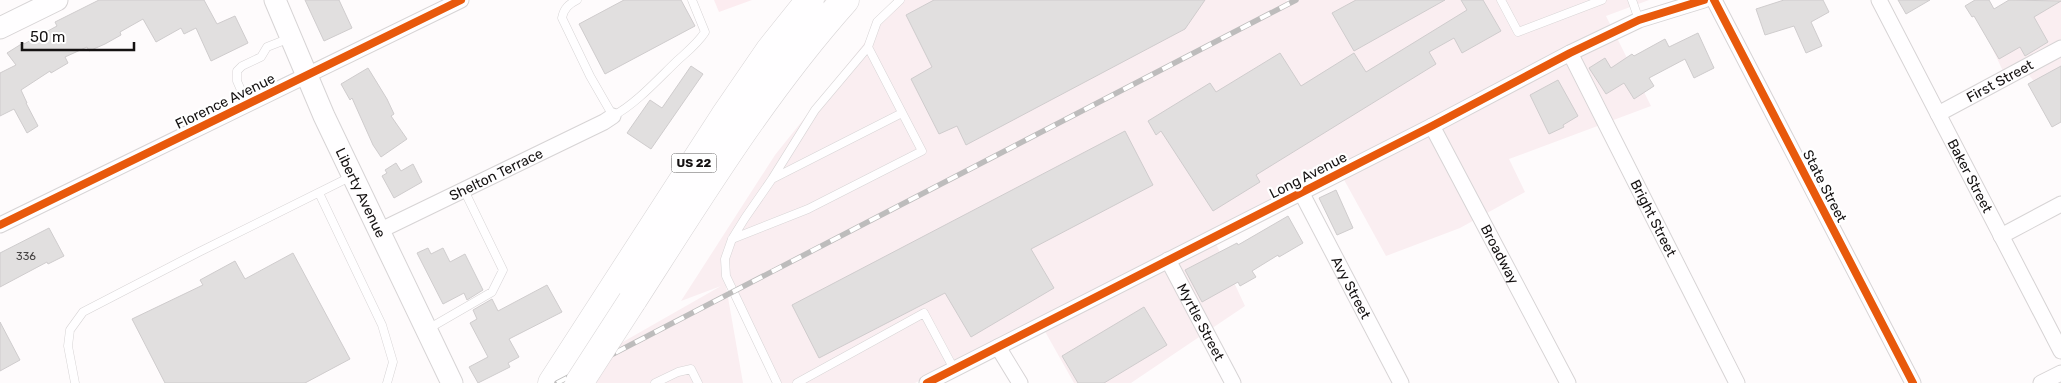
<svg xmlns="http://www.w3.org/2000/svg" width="2061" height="383" font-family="Rubik,sans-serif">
  <rect width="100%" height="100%" fill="#fefbfc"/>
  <path fill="#faeef1" d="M 899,0 L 1286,0 L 1289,4 L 1295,0 L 1649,0 L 1606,16 L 1651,106 L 1509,159 L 1525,192 L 1460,228 L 1386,256 L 1337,167 L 1210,231 L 1245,306 L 1131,383 L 1074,383 L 1038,319 L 915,383 L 774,383 L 726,286 L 743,383 L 551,383 L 721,286 L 681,301 L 775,155 Z
    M 2014,0 L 2061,0 L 2061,114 L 2028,74 L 2009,84 L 1979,20 Z"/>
  <path fill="#fcecf0" d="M 714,0 L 752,0 L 719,12 Z"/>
  <path fill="#e1dfdf" stroke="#cfcccd" d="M 99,0 L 204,0 L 217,24 L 235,16 L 248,43 L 211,61 L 196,28 L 184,34 L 181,28 L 156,42 L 143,19 L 120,32 L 121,35 L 105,44 L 89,51 L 87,47 L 65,57 L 68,63 L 51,73 L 50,71 L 21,90 L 27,103 L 26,103 L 38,126 L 27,133 L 14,109 L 0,116 L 0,73 L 16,65 L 7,53 L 23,43 L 24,44 L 57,26 L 55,22 Z
    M 305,0 L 339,0 L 352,28 L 324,41 Z
    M 624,0 L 681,0 L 695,26 L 605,74 L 579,24 Z
    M 934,0 L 1205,0 L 1185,29 L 966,145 L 957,126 L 939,134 L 911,79 L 932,67 L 906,15 Z
    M 1356,0 L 1445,0 L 1354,51 L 1332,13 Z
    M 1461,0 L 1483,0 L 1501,31 L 1462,53 L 1454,38 L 1429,52 L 1436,64 L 1256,175 L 1260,182 L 1213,211 L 1161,131 L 1156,135 L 1148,121 L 1210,83 L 1216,92 L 1280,53 L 1301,86 L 1354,53 L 1366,72 L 1467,10 Z
    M 1784,0 L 1823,0 L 1829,12 L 1811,22 L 1822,46 L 1806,53 L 1794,26 L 1765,35 L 1756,9 Z
    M 1898,0 L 1930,0 L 1906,14 Z
    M 1975,0 L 1989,0 L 1994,9 L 2009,0 L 2061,1 L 2034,17 L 2048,42 L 2025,56 L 2020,47 L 1999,59 L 1974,16 L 1972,17 L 1965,6 Z
    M 1698,33 L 1714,68 L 1694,78 L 1685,59 L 1649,78 L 1654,86 L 1634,99 L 1624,83 L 1606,94 L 1589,68 L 1605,58 L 1611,68 L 1632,54 L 1634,56 L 1665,39 L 1669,47 Z
    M 691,66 L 703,74 L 651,149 L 627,133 L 650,100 L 662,108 Z
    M 2061,66 L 2061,122 L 2052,127 L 2028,84 Z
    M 368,68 L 387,99 L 394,114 L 391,116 L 407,139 L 381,157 L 373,145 L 352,98 L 350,100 L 341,84 Z
    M 1558,80 L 1578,116 L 1563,125 L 1564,127 L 1549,134 L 1530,95 Z
    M 1125,131 L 1153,185 L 1031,249 L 1054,288 L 971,337 L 945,293 L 819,358 L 792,305 Z
    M 396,163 L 401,171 L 413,164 L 422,182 L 394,198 L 382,176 L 387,173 L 385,170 Z
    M 1336,190 L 1353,228 L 1337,235 L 1319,198 Z
    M 1288,216 L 1303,243 L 1279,257 L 1278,255 L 1252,271 L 1256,277 L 1240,286 L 1238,282 L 1202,302 L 1185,270 L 1237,243 L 1238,245 Z
    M 49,228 L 64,256 L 48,264 L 47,262 L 0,287 L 0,253 Z
    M 428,248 L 431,254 L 443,248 L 450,262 L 465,254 L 483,290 L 467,300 L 464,293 L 443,304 L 417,253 Z
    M 293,253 L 350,359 L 305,383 L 165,383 L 132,319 L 203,285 L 200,280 L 235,261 L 245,279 Z
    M 547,285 L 562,312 L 509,339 L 519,357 L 508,363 L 510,367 L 478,383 L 469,367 L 488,357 L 470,323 L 477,319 L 473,310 L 492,299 L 498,311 Z
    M 1144,307 L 1167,345 L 1104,383 L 1078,383 L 1062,356 Z
    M 0,322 L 20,360 L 0,371 Z"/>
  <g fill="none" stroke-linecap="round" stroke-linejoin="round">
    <g stroke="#d7d4d5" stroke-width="9">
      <path id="lane" d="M 577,0 C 569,4 564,8 562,18 L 590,76 L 613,116 C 636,104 659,78 678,60 C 688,51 698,43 705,32 L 692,0
        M 1501,0 L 1518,32 L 1602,0
        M 1632,0 L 1639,20
        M 868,47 L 877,22 L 900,0
        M 247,104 L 237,81 L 237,71 L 242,66 L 261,57 L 267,47 L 290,38
        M 772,179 L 902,113
        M 319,193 L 382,325 L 393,362 L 387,383
        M 732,239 L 808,209 L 922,151 L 868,47 L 815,110 L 772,179 L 745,218 L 732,239 L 725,259 L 726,276 L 777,383
        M 428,329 L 492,292 L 503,270 L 464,190
        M 75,383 L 68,346 L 70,330 L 83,312 L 199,252 L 352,176
        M 655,383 L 678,372 L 691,369 L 698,383
        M 797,383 L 924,313 L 954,369"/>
    </g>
    <g stroke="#d7d4d5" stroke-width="17">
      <g id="street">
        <path d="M 1714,0 L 1913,383"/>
        <path id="s1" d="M 1879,0 L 2061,351"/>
        <path id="s2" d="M 1570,53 L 1737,383"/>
        <path id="s3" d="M 1938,114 L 2061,48"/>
        <path id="s4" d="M 1432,126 L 1568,383"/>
        <path id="s5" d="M 1301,192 L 1401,383"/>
        <path d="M 0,225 L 461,0"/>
        <path id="s6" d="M 379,231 L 604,122 L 613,116"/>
        <path d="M 2001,236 L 2061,204"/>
        <path id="s7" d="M 1168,260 L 1233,383"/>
        <path d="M 998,347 L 1020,383"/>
        <path d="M 927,383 L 1432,126 L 1570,53 L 1639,20 L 1704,0"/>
        <path d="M 2041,383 L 2061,373"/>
      </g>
    </g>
    <g stroke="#d7d4d5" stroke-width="23">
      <g id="secondary">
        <path id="s8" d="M 275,0 L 324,116 L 452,383"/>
        <path d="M 0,28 L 57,0"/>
      </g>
    </g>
    <g stroke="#d7d4d5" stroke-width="29">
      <path id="highway" d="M 632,301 C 699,197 763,92 845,0
        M 552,383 L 724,117 L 770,50 L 810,0"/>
    </g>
    <use href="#lane" stroke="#fffeff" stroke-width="8"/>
    <use href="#street" stroke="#fffeff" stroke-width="15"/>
    <use href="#secondary" stroke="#fffeff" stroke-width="21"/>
    <use href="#highway" stroke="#fffeff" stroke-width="28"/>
    <g stroke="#bdbcbc" stroke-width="5.5">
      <path id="rail" d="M 557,383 L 1296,0"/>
    </g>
    <use href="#rail" stroke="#fff" stroke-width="4" stroke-dasharray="11" stroke-linecap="butt"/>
    <g stroke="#d7d4d5" stroke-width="29" stroke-linecap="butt">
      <path id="highway-bridge" d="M 579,383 L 632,301"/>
    </g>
    <use href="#highway-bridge" stroke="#fffeff" stroke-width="28"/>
    <g stroke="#fff" stroke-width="11">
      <path id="cycleway" d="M 1714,0 L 1913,383
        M 0,225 L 461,0
        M 927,383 L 1432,126 L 1570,53 L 1639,20 L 1704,0"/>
    </g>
    <use href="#cycleway" stroke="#e8590c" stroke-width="8"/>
  </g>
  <g text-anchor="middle" stroke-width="4.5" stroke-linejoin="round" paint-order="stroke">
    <g font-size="11" fill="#484545">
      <text x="26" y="260">336</text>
    </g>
    <rect fill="#fff" stroke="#5b5959" stroke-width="1" x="671.5" y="153.5" width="45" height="19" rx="4"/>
    <g font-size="12" font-weight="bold" fill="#151212">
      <text x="694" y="167">US 22</text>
    </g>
    <g font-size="14" fill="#151212" stroke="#fff">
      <text dy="5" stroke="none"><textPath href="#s3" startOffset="70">First Street</textPath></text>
      <text transform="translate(225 101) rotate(-26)" y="5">Florence Avenue</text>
      <text dy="5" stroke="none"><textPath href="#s6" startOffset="130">Shelton Terrace</textPath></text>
      <text transform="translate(1308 175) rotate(-27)" y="5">Long Avenue</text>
      <text dy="5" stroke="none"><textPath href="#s1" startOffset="198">Baker Street</textPath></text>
      <text transform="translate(1825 186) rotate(63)" y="5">State Street</text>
      <text dy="5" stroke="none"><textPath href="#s8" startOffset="211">Liberty Avenue</textPath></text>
      <text dy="5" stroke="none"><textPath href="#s2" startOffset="185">Bright Street</textPath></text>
      <text dy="5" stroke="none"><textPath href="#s4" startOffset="145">Broadway</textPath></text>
      <text dy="5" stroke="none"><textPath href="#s5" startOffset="108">Avy Street</textPath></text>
      <text dy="5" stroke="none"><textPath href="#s7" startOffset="70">Myrtle Street</textPath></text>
    </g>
  </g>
  <path d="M22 42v8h112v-8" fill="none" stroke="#151212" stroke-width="2.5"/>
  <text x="30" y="42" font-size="15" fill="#151212" stroke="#ffffff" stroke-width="4" paint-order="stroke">50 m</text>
</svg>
